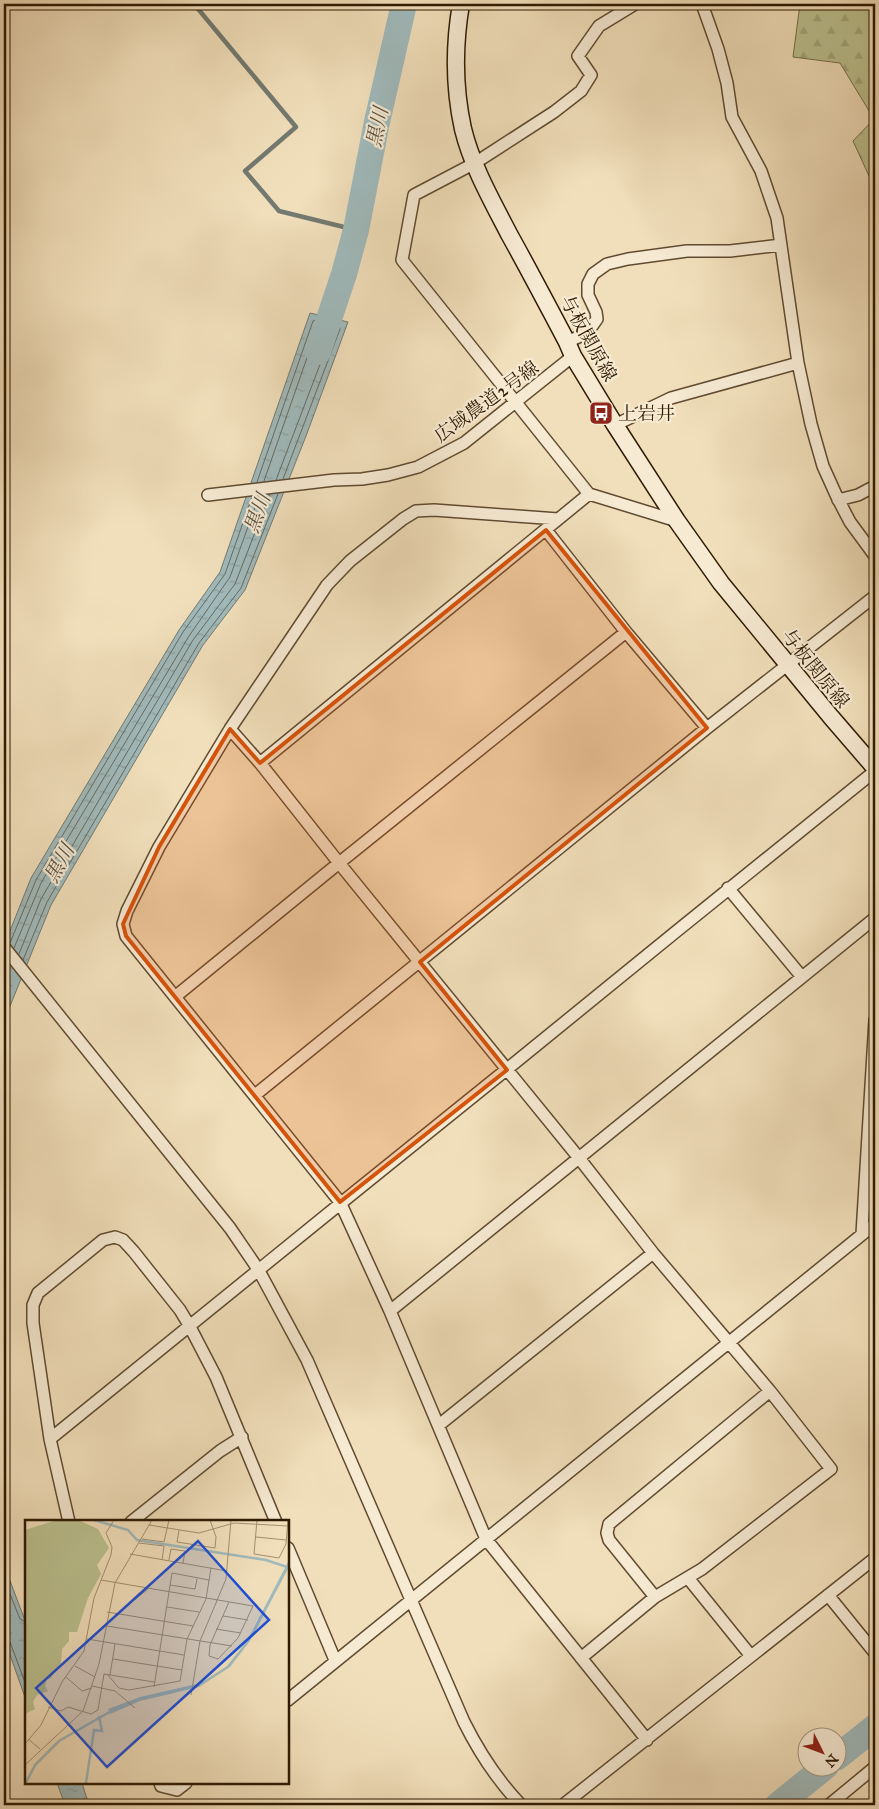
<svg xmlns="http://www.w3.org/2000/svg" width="879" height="1809" font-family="'IM FELL Great Primer','Noto Serif JP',serif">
  <defs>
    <pattern id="forest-firs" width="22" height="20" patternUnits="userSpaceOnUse" patternTransform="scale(1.25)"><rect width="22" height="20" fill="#bbc18f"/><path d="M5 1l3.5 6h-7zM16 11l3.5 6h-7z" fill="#a1a57a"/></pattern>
    <pattern id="water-ripples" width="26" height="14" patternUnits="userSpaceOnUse" patternTransform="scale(1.25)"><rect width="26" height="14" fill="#a0babc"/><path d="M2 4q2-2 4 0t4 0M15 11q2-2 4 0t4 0" fill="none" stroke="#8a9fa0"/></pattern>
  </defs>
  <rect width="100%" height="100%" fill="#f1dfbb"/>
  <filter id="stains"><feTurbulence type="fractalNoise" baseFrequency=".004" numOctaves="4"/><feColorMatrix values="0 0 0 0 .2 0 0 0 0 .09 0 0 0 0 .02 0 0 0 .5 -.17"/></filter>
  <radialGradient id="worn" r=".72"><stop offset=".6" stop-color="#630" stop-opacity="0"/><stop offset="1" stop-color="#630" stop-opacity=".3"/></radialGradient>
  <path fill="url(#forest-firs)" stroke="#756e48" d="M 800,4 L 875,4 L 875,189 L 853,141 L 874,119 L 840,63 L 793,57 Z"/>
  <path fill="url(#water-ripples)" stroke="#737a71" d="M 310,313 L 348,322 L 306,436 L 245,590 L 203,645 L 51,905 L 4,1021 L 4,946 L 31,878 L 179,630 L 220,572 Z
    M 4,1565 L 26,1623 L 26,1700 L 4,1638 Z
    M 57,1783 L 82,1783 L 89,1805 L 65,1805 Z"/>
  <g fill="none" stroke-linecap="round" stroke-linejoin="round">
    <path stroke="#686a5e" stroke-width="1" d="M 264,481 L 317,329 L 319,327 L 330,330 L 332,333 L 276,480
      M 257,482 L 313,321 L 316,320 L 339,325 L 340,329 L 283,479
      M 10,943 L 36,880 L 183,632 L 225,574 L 252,497
      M 14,948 L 41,883 L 189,636 L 230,577 L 259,496
      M 19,954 L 41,899 L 193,640 L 235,584 L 270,494
      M 23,960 L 47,902 L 199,643 L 241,588 L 278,494
      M 4,1579 L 20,1619 L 26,1622
      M 4,1639 L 10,1642 L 26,1685"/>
    <path stroke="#737a71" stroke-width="4.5" d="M 194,4 L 296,127 L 245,171 L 279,211 L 356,230"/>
    <path stroke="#a0babc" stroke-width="26" d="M 318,352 L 344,274 L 356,230 L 377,122 L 404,4
      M 836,1758 L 875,1727
      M 778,1805 L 826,1766"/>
    <g stroke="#604b30" stroke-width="14">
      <path id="minor" d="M 702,4 L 718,49 L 727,83 L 732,117 L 761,171 L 777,218 L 798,363 L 811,424 L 823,466 L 837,497 L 850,522 L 875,556
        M 567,342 L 587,333 L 597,319 L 596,312 L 588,295 L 588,284 L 593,274 L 607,264 L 628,259 L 687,251 L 730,251 L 781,245
        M 615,425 L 671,398 L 798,363
        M 589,494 L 677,521
        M 208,495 L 334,480 L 362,479 L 388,475 L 418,467 L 464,443 L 573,356
        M 838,500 L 858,495 L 875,486
        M 558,519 L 434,510 L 416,511 L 403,519 L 350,561 L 327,585 L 230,729 L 159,847 L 127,911 L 123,924 L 126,936 L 340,1202 L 390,1311 L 486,1539 L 647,1740
        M 546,530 L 626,632 L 707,728
        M 230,729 L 260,763 L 339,863 L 579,1158 L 653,1253 L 770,1391 L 831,1469 L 702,1569 L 655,1597 L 581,1658
        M 260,763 L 589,494 L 402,260 L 414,195 L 475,163 L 554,112 L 581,91 L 591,75 L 578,56 L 599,26 L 635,4
        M 728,888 L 802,977
        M 4,947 L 230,1228 L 258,1269 L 307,1360 L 464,1722 C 479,1752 498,1781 521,1805
        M 176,996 L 339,863 L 626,632
        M 255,1095 L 707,728 L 875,596
        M 862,1234 L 875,1020
        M 390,1311 L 875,918
        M 439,1425 L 653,1253
        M 50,1439 C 201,1315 354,1193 506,1070 C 629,970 751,870 875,771
        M 69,1522 L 50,1439 L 33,1323 L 33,1305 L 38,1293 L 103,1240 L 115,1237 L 123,1240 L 134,1252 L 180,1310 L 189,1325 L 216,1377 L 276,1522
        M 131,1522 L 220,1451 L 242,1437
        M 288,1548 L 335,1660
        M 688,1578 L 751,1656
        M 828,1595 L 875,1653
        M 655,1597 L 609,1540 L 607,1533 L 609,1524 L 770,1391
        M 288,1700 L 875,1224
        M 160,1783 L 161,1786 L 177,1790 L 186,1783
        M 563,1805 L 875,1558
        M 829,1805 L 875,1767"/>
    </g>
    <g stroke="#2f1a01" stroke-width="19">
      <path id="secondary" d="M 461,4 C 454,45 454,88 463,129 C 472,166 492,201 509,234 C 529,270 548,306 567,342 L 573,356 L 615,425 L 677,521 L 721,583 L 831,717 L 875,768"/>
    </g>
    <use href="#minor" stroke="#f6ead3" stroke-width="11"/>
    <use href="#secondary" stroke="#f6ead3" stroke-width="16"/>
  </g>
  <path fill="#d6530b" fill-opacity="0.2" stroke="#d6530b" stroke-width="4" stroke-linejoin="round" d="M 546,530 L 707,728 L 420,962 L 507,1070 L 340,1202 L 126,936 L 123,924 L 159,847 L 230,729 L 260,763 Z"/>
  <defs>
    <g id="bus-square" transform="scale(1.25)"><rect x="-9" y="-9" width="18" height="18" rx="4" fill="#8f2418" stroke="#f6ead3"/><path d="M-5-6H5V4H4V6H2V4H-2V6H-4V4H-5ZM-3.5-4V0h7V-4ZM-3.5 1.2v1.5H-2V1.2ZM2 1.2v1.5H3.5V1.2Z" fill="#fff"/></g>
  </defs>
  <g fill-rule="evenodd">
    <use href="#bus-square" x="601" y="413"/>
  </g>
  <g text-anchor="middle" stroke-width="4.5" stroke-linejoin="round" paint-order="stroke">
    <g font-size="19" fill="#2f1a01" stroke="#f6ead3">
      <text transform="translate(589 338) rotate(61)" y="7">与板関原線</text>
      <text transform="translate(486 401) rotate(-36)" y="7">広域農道2号線</text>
      <text transform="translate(816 668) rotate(51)" y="7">与板関原線</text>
    </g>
    <g font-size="19" fill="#2f1a01" stroke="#f6ead3" text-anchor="start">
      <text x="618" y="420">上岩井</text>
    </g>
    <g font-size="20" font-style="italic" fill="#575242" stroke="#f6ead3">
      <text transform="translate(377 127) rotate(-78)" y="7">黒川</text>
      <text transform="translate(257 513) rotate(-70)" y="7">黒川</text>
      <text transform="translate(59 863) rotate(-61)" y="7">黒川</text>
    </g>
  </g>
  <g transform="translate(25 1520)">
    <rect width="264" height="264" fill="#f1dfbb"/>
    <path d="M 32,0 L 53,0 L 73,9 L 84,28 L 72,45 L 76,54 L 63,78 L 52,112 L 44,112 L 44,121 L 37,129 L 36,143 L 25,159 L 22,159 L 20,166 L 23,171 L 12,175 L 8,182 L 10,189 L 0,194 L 0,10 Z" fill="#bbc18f"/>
    <path d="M 264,40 L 264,47 L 225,121 L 205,147 L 174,167 L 115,181 L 85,194 L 83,189 L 115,177 L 176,163 L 202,146 L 222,121 Z" fill="#a0babc"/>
    <path fill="none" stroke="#a0babc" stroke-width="2.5" d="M 69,0 L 103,10 L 112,20 L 241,40 L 262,47M 1,263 L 10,245 L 34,221 L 88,190M 61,263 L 69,210 L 77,211 L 74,196"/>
    <path fill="none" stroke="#a39071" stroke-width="1" d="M 232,0 L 229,34 L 254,38 L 261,24 L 263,0M 124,5 L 174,13 L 209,3 L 263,6M 154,10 L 152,22 L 190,28 L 191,17 L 185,0M 231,17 L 261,20M 117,19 L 139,22 L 144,0M 114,23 L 139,26 L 137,40M 105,34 L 202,51M 144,40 L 146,29 L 160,31 L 158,43M 76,60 L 228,86 L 213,118 L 193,139 L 184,136 L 185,125 L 204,82M 145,65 L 170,69 L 172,59M 142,87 L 174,92M 82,92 L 168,106M 93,93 L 123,69M 198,96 L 223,100M 82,106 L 207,126M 191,109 L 216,113M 62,119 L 159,135M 88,139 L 157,150M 50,146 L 70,157M 83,155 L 94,168 L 104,170 L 155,161 L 162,119 L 181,79 L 186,48M 85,155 L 90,124M 41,157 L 57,171 L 67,168M 67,166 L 90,171 L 110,188M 129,167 L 147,53 L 184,60M 166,175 L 175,121 L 201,59 L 206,0M 23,187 L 36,191 L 43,187 L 66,194 L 73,190 L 79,154 L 129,162M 3,219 L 15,229M 0,224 L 16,205 L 37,162 L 59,131 L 69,78 L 86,35 L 87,27 L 81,13 L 89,0M 0,245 L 58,191 L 74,144 L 90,63 L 127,0"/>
    <path fill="#1d4ed8" fill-opacity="0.15" stroke="#1d4ed8" stroke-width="2.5" d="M 173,21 L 244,100 L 82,247 L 11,168 Z"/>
    <rect width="264" height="264" fill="none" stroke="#2f1a01" stroke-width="2.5"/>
  </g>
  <rect width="879" height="1809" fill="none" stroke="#f1dfbb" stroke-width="20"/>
  <rect x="5" y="5" width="869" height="1799" fill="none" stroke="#2f1a01" stroke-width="2.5"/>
  <rect x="10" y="10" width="859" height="1789" fill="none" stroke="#2f1a01"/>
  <g transform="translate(822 1752) rotate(132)"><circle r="24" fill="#f6ead3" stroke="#a6977f"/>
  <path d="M0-4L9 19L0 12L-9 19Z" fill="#8f2418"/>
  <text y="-8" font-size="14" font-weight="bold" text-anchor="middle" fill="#2f1a01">N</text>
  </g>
  <rect width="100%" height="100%" filter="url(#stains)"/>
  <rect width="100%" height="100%" fill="url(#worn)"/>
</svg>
